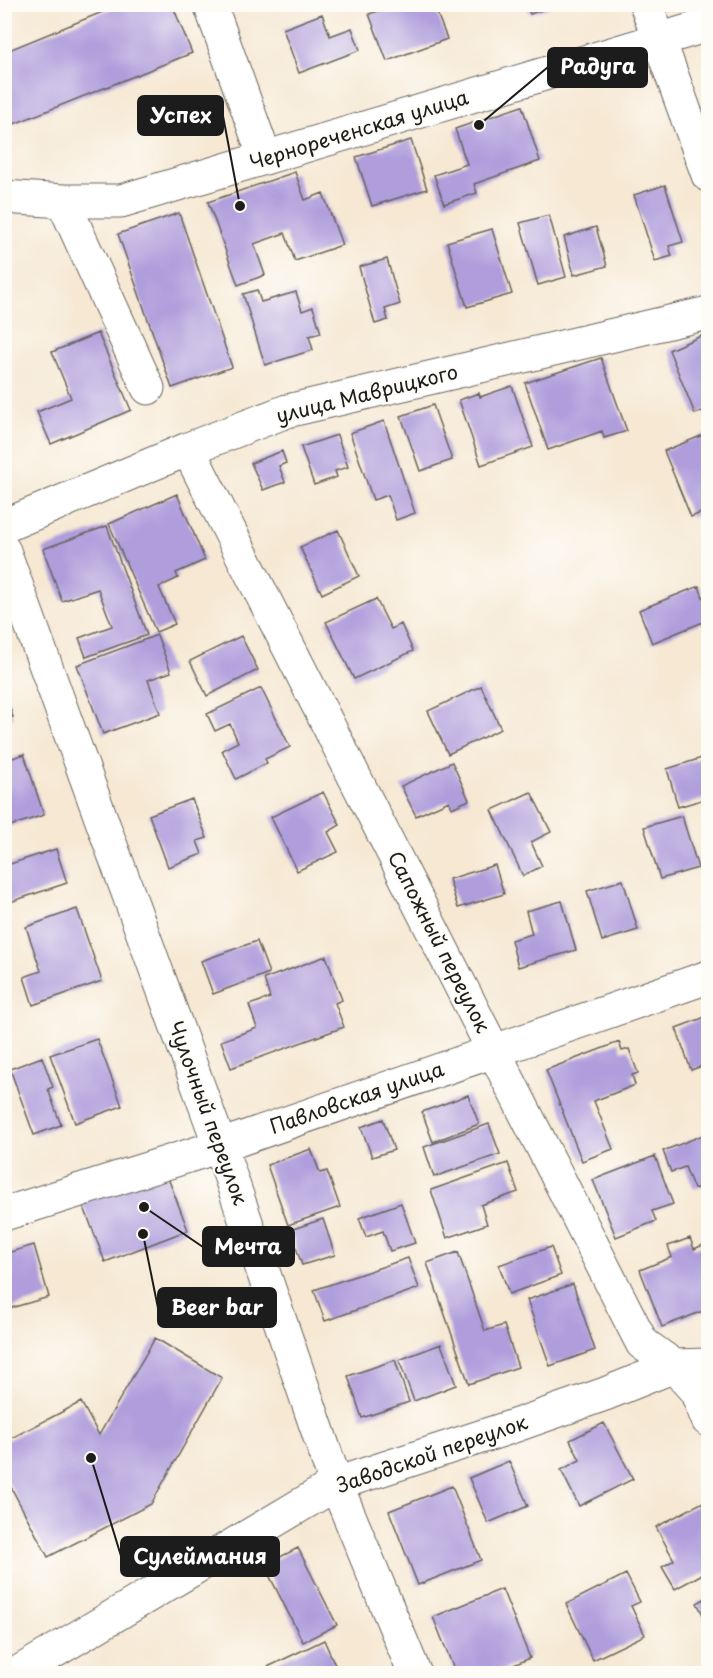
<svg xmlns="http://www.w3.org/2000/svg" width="713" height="1678" font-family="'Playpen Sans',sans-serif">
  <rect width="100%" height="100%" fill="#fdfcf7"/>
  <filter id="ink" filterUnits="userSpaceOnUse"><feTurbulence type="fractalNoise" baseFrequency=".0167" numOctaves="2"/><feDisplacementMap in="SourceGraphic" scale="12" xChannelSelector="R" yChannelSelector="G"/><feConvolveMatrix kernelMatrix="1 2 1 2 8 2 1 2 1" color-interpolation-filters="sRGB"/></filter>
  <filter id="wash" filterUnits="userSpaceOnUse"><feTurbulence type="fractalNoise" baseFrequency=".008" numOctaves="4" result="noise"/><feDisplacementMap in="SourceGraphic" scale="24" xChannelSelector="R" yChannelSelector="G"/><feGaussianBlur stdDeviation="1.35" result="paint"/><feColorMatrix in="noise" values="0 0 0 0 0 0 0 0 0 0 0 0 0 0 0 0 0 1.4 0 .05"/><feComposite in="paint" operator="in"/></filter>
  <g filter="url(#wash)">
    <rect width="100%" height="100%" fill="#f6e8d3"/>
    <g id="blocks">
      <path fill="#af9ddc" d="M 122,4 L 172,4 L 192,53 L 4,128 L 4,52 Z
        M 526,4 L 556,4 L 556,5 L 530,14 Z
        M 396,5 L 434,5 L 447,39 L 387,61 L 369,14 Z
        M 322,14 L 330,36 L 352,28 L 360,50 L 299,73 L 283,29 Z
        M 522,106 L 540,161 L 474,184 L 477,193 L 444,204 L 434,175 L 467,164 L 455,129 Z
        M 411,140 L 427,189 L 372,206 L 356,157 Z
        M 295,172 L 305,200 L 323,193 L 342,245 L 295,261 L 285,233 L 254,244 L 265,275 L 238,285 L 208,202 Z
        M 665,185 L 683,242 L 669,246 L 672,256 L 655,261 L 634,195 Z
        M 179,213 L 232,367 L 172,388 L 118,234 Z
        M 549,215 L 566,277 L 538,285 L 520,223 Z
        M 596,227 L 607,266 L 574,275 L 564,237 Z
        M 492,229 L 512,294 L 467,307 L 447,242 Z
        M 387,259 L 400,304 L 385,309 L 388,320 L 375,324 L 359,267 Z
        M 257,290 L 261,302 L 296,292 L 302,311 L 313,307 L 321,333 L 309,336 L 313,350 L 265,365 L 243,294 Z
        M 98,333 L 131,410 L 51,444 L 37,412 L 71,398 L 52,352 Z
        M 708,333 L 708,409 L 695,414 L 669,350 Z
        M 601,358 L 627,431 L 604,438 L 602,431 L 548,450 L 525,383 Z
        M 512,386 L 533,447 L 481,465 L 459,400 L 479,393 L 480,397 Z
        M 433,405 L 452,460 L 420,471 L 401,416 Z
        M 384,421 L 415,513 L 396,520 L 388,495 L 373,500 L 350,433 Z
        M 708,433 L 708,510 L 691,517 L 664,451 Z
        M 337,435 L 348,467 L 335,471 L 337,477 L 314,485 L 301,447 Z
        M 282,451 L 286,463 L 279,466 L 285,482 L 263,490 L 251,463 Z
        M 177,494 L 205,560 L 176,573 L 178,578 L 159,587 L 175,624 L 156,632 L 109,524 Z
        M 107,526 L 147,635 L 86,657 L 79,638 L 112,626 L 98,589 L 62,601 L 43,549 Z
        M 338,530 L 359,576 L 322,594 L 300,547 Z
        M 699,586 L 708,611 L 708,620 L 652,643 L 639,610 Z
        M 376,599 L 391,629 L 401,624 L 413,651 L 354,679 L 326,622 Z
        M 157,635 L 171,672 L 148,680 L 160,713 L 103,734 L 77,665 Z
        M 241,636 L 258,670 L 207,696 L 190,661 Z
        M 481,686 L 501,729 L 448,754 L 428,711 Z
        M 261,688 L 290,747 L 265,759 L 267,763 L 236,779 L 222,750 L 238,742 L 230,724 L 215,731 L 207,714 Z
        M 4,691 L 13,717 L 4,720 Z
        M 24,754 L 44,815 L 4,828 L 4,761 Z
        M 708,756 L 708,798 L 678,807 L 667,769 Z
        M 452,762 L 469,800 L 452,808 L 449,801 L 416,816 L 401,786 Z
        M 323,792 L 340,825 L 328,832 L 338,852 L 297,871 L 271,817 Z
        M 531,792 L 551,832 L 531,842 L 542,866 L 523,876 L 492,810 Z
        M 192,799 L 207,838 L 197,841 L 202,854 L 168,867 L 149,815 Z
        M 682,816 L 698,868 L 660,879 L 644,827 Z
        M 56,849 L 67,883 L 7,903 L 4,896 L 4,866 Z
        M 495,865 L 504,894 L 458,908 L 449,879 Z
        M 708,869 L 708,899 L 700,872 Z
        M 623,880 L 638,930 L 602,941 L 587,891 Z
        M 562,901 L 576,950 L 518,967 L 511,940 L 532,934 L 526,911 Z
        M 77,909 L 102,981 L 33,1005 L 24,977 L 41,971 L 26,927 Z
        M 257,941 L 269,973 L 213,994 L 201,961 Z
        M 326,956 L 342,1000 L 335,1003 L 344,1027 L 231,1068 L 221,1041 L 257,1028 L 249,1005 L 270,998 L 264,979 Z
        M 708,1016 L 708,1064 L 691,1070 L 676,1028 Z
        M 97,1039 L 122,1106 L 75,1123 L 50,1055 Z
        M 619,1042 L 622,1051 L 629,1049 L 638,1073 L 632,1075 L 635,1085 L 594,1101 L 613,1149 L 582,1161 L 546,1070 Z
        M 42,1057 L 53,1087 L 48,1089 L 61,1125 L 34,1135 L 10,1069 Z
        M 468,1095 L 479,1124 L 433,1142 L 422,1112 Z
        M 383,1119 L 394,1150 L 372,1157 L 361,1127 Z
        M 489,1124 L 500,1154 L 434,1177 L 424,1147 Z
        M 708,1133 L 708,1184 L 694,1189 L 685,1167 L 671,1172 L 663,1151 Z
        M 311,1149 L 320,1173 L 327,1171 L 340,1207 L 288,1225 L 267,1165 Z
        M 655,1156 L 673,1204 L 652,1211 L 656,1221 L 616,1237 L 593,1180 Z
        M 508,1163 L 518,1192 L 481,1205 L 487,1224 L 447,1238 L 431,1190 Z
        M 165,1170 L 188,1230 L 105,1262 L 82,1202 Z
        M 401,1203 L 415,1243 L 390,1251 L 383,1231 L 366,1237 L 359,1218 Z
        M 323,1219 L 335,1255 L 302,1265 L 290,1230 Z
        M 690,1238 L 694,1249 L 708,1243 L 708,1309 L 662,1327 L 640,1270 L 672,1257 L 668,1246 Z
        M 34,1245 L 49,1297 L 4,1310 L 4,1254 Z
        M 551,1247 L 561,1275 L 509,1294 L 499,1265 Z
        M 458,1252 L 485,1331 L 504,1325 L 518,1367 L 469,1384 L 427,1263 Z
        M 408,1258 L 419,1288 L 325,1321 L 314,1290 Z
        M 573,1284 L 595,1350 L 550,1366 L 527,1300 Z
        M 155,1338 L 222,1378 L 151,1504 L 48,1557 L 4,1474 L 4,1442 L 81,1402 L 99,1435 Z
        M 441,1344 L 456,1385 L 414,1401 L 399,1360 Z
        M 395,1360 L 409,1402 L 362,1418 L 348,1376 Z
        M 604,1423 L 633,1479 L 579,1506 L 561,1470 L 580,1460 L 570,1440 Z
        M 509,1461 L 528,1506 L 488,1523 L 469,1478 Z
        M 452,1486 L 481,1560 L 418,1585 L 389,1511 Z
        M 703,1502 L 708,1513 L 708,1571 L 675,1589 L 662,1567 L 674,1560 L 656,1527 Z
        M 298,1548 L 337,1625 L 303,1642 L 264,1565 Z
        M 626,1574 L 640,1602 L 631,1606 L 645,1635 L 593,1660 L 566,1604 Z
        M 502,1589 L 530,1658 L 493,1674 L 456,1674 L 433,1617 Z
        M 708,1597 L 708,1624 L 697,1603 Z
        M 324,1640 L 339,1674 L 253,1674 Z"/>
    </g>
  </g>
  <g filter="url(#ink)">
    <use href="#blocks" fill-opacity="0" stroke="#68635c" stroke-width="1.5"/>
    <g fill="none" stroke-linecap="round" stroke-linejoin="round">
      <g stroke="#68635c" stroke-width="35">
        <path id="minor" d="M 210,4 L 265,158
          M 646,4 L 708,175
          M 4,197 L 63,201 L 121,201 L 708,25
          M 63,201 L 148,388
          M 188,449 L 642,1343 L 674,1366 L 696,1391 L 708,1420
          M 4,526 L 188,449 L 287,411 L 708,313
          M 4,551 L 220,1146 L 336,1484 L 415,1674
          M 4,1214 L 220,1146 L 708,977
          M 16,1674 L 336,1484 L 511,1427 L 605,1394 L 674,1366 L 708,1365"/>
      </g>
      <use href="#minor" stroke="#fff" stroke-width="33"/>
    </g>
  </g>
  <g text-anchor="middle" stroke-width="4.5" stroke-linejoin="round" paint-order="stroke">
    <g font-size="20" fill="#1c1c1c" stroke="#fdfcf7">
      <text transform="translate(359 130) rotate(-17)" y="7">Чернореченская улица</text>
      <text transform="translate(367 394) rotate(-14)" y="7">улица Маврицкого</text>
      <text transform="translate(439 942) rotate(63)" y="7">Сапожный переулок</text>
      <text transform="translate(357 1098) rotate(-19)" y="7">Павловская улица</text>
      <text transform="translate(208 1113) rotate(70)" y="7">Чулочный переулок</text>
      <text transform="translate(432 1454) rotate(-19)" y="7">Заводской переулок</text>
    </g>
  </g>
  <path fill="none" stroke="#1c1c1c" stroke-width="2" d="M479 125L548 67M240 206L223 116M144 1207L203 1247M143 1234L158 1308M91 1458L121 1556"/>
  <g fill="#1c1c1c" stroke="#fdfcf7" stroke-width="2">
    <circle cx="479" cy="125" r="6"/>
    <circle cx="240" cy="206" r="6"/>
    <circle cx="144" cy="1207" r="6"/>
    <circle cx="143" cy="1234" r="6"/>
    <circle cx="91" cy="1458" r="6"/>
  </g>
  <g fill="#1c1c1c" stroke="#1c1c1c" stroke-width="2">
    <rect x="548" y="48" width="99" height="39" rx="6"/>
    <rect x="138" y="96" width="85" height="39" rx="6"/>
    <rect x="203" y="1227" width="91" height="39" rx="6"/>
    <rect x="158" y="1288" width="118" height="39" rx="6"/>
    <rect x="121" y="1537" width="158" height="39" rx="6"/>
  </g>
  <g font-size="21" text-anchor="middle" font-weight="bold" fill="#fff">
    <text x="598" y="74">Радуга</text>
    <text x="181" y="123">Успех</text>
    <text x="248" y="1254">Мечта</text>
    <text x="217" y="1315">Beer bar</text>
    <text x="200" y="1564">Сулеймания</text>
  </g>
  <rect width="713" height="1678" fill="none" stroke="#fdfcf7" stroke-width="24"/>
</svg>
